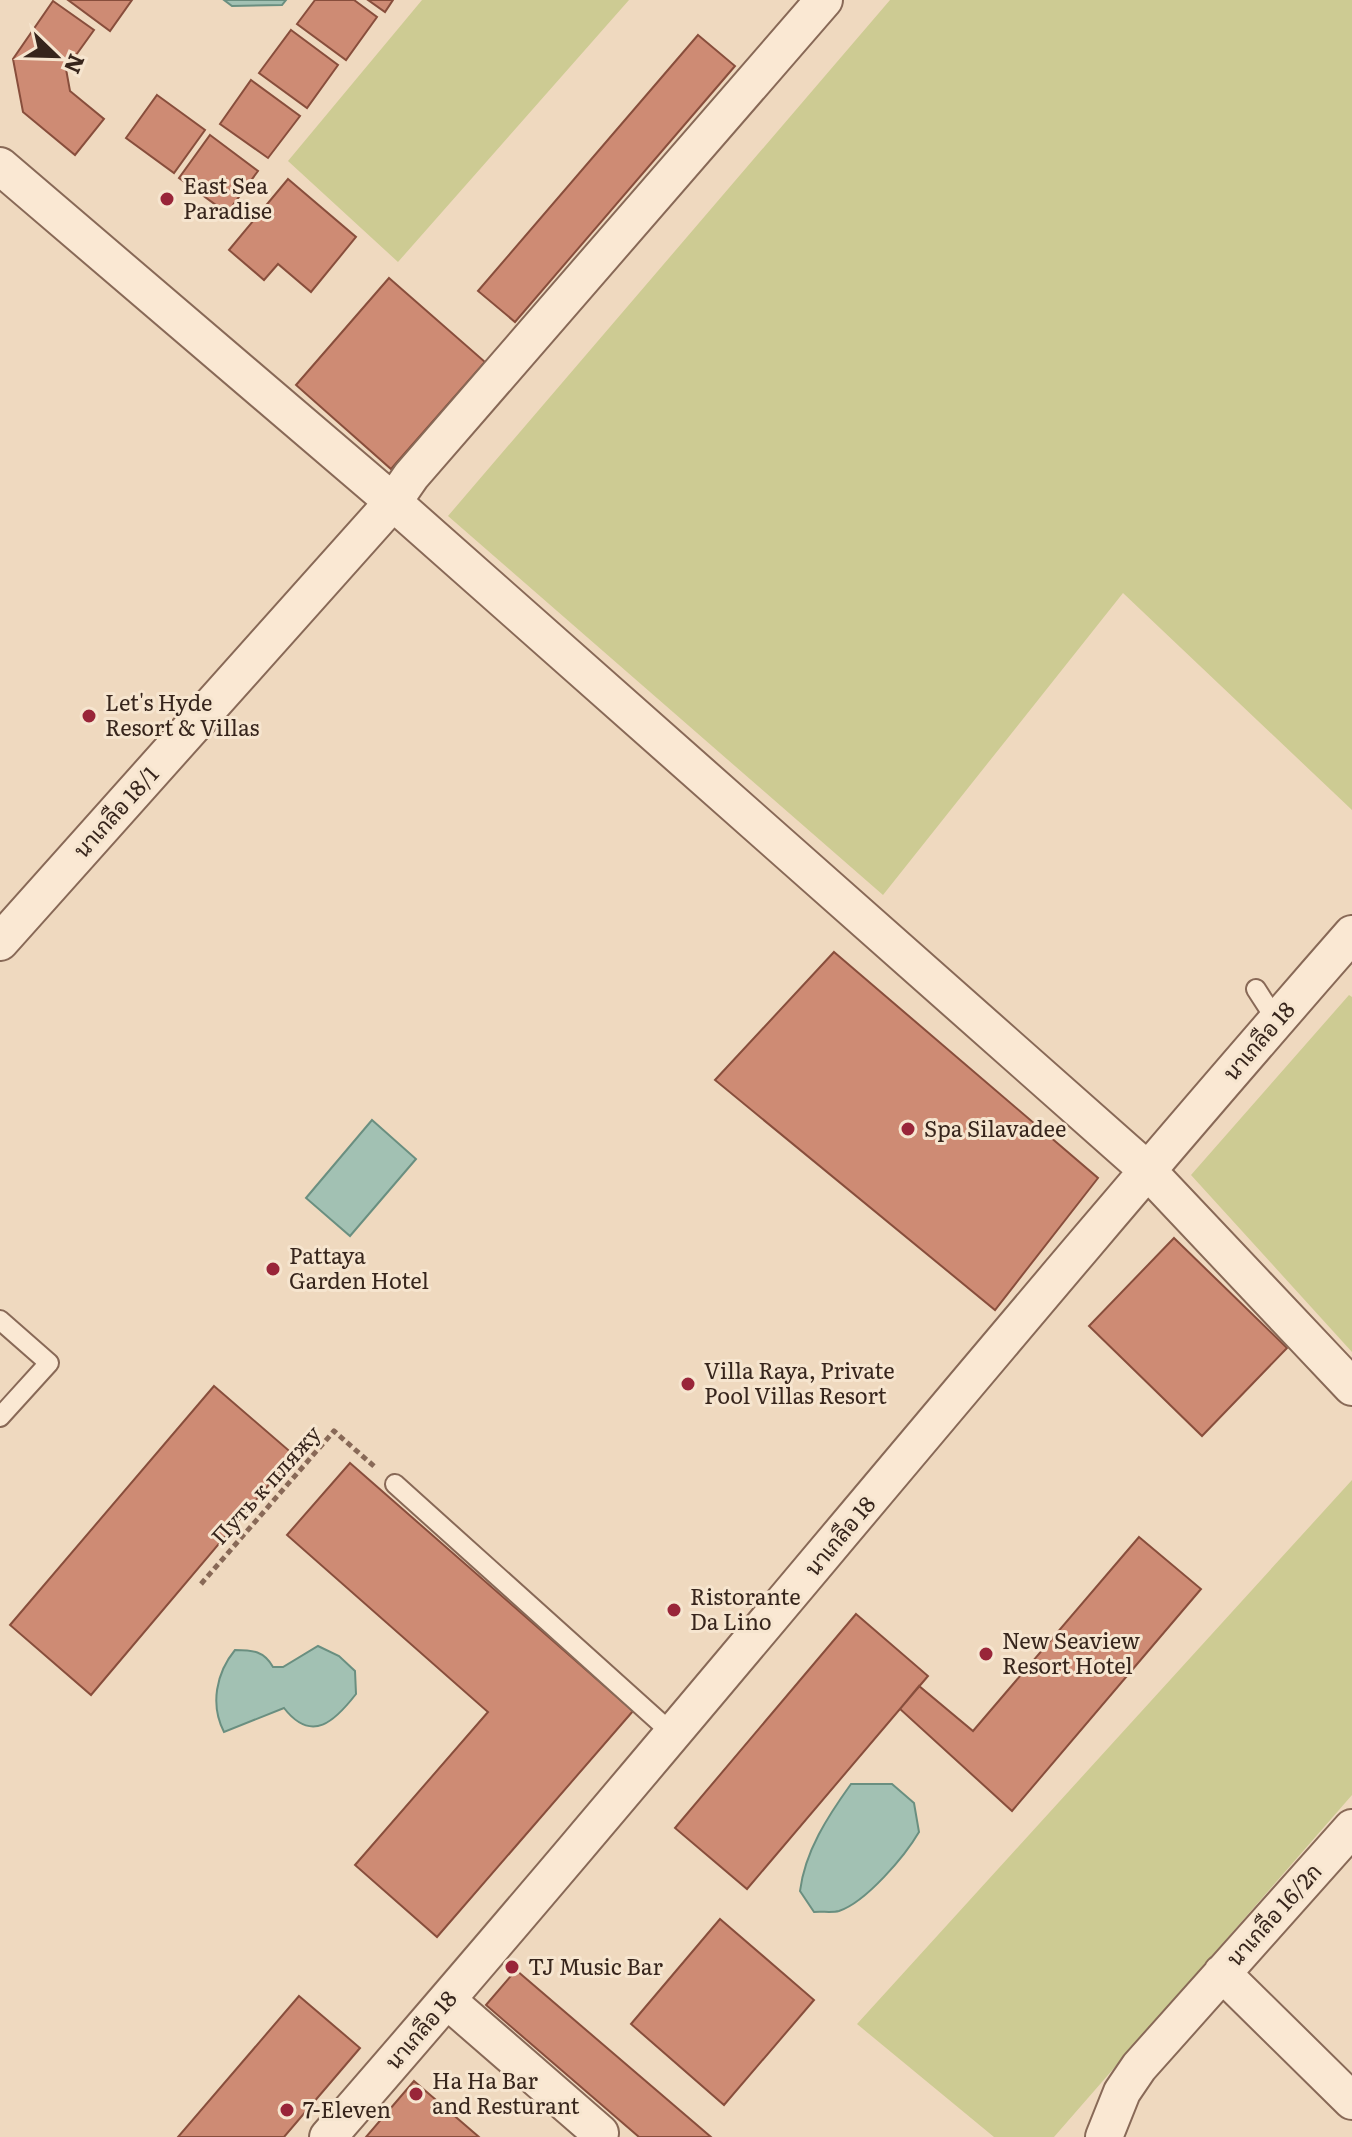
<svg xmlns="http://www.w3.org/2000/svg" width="1352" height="2137" font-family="Literata,Sarabun,serif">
  <rect width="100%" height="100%" fill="#efd9bf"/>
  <path fill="#cdcb93" d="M 422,0 L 629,0 L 398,262 L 288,161 Z
    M 890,0 L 1352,0 L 1352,810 L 1123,593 L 883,895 L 448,516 Z
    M 1349,995 L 1352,997 L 1352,1352 L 1191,1175 Z
    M 1352,1480 L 1352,1795 L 1054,2137 L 994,2137 L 857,2024 Z"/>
  <path fill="#a2c1b3" stroke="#6a8f80" stroke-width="2" d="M 224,0 L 286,0 L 282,5 L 232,6 Z
    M 372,1120 L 416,1159 L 350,1236 L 306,1198 Z
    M 318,1646 L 339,1656 L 355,1671 L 356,1694 C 335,1721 312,1744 284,1708 L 224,1732 C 210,1705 216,1673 235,1650 C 253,1650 264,1651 273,1667 L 283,1667 Z
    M 851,1784 L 892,1784 L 914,1803 L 919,1832 C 905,1856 866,1902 839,1911 C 832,1913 821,1911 814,1912 L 800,1891 C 805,1851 828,1816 851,1784 Z"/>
  <path fill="#ce8b74" stroke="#884e3c" stroke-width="2" d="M 68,0 L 132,0 L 110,31 Z
    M 315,0 L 354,0 L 377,17 L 346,60 L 297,24 Z
    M 368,0 L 393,0 L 385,12 Z
    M 53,1 L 94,30 L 66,69 L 70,91 L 104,119 L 75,155 L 23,112 L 13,59 Z
    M 291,30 L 338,65 L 307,108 L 259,73 Z
    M 698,35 L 735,66 L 515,322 L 478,291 Z
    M 251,80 L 300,116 L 268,158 L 220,124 Z
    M 157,95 L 205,130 L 174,173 L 126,138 Z
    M 210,135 L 258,171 L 227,213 L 179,178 Z
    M 288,179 L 356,237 L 311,292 L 278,264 L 264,280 L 229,250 Z
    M 389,278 L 485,362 L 391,469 L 296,385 Z
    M 834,952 L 1098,1178 L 995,1310 L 715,1080 Z
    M 1174,1238 L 1287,1348 L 1202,1436 L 1089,1326 Z
    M 214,1386 L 294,1455 L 91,1695 L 10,1625 Z
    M 350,1463 L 633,1711 L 437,1937 L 355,1865 L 488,1712 L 287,1535 Z
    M 1139,1537 L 1201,1589 L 1012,1811 L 900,1709 L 919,1686 L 973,1731 Z
    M 856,1614 L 928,1676 L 747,1889 L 675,1828 Z
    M 720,1919 L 814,2000 L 724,2105 L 631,2024 Z
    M 516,1970 L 711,2137 L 639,2137 L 486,2005 Z
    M 299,1996 L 360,2048 L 284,2137 L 178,2137 Z
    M 414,2081 L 479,2137 L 366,2137 Z"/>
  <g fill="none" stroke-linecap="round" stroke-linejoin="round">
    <g stroke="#886957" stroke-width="22">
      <path id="service" d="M 1256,989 L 1276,1020
        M 0,1320 L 49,1363 L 0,1417
        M 395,1484 L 674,1735"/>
    </g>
    <g stroke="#886957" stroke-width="40">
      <path id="minor" d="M 0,166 L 393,502 L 1146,1169 L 1352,1387
        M 0,942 L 393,502 L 411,476 L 824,0
        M 1222,1973 L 1352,2101
        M 447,2000 L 600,2133
        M 328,2137 C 674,1740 1005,1330 1352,934
        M 1104,2137 L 1122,2092 L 1139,2067 L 1352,1828"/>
    </g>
    <path stroke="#886957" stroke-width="5" stroke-dasharray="6 4" stroke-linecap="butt" d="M 201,1584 L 334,1431 L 376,1468"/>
    <use href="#service" stroke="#fae8d3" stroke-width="18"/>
    <use href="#minor" stroke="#fae8d3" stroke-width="36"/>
  </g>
  <g fill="#992539" stroke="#f6e5cf" stroke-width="3">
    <circle cx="167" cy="199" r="8"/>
    <circle cx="89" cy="716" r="8"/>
    <circle cx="908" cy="1129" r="8"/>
    <circle cx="273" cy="1269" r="8"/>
    <circle cx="688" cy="1384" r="8"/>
    <circle cx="674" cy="1610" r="8"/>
    <circle cx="986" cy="1654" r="8"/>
    <circle cx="512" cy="1967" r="8"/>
    <circle cx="416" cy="2094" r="8"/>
    <circle cx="287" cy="2110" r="8"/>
  </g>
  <g text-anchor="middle" stroke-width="6" stroke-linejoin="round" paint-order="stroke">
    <g font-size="22" fill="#37251c" stroke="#f6e5cf" text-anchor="start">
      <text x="183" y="194">East Sea<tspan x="183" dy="25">Paradise</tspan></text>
      <text x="105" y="711">Let's Hyde<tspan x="105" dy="25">Resort &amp; Villas</tspan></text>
      <text x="924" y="1137">Spa Silavadee</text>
      <text x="289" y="1264">Pattaya<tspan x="289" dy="25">Garden Hotel</tspan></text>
      <text x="704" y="1379">Villa Raya, Private<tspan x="704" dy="25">Pool Villas Resort</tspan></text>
      <text x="690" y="1605">Ristorante<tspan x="690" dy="25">Da Lino</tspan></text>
      <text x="1002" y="1649">New Seaview<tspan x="1002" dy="25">Resort Hotel</tspan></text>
      <text x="528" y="1975">TJ Music Bar</text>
      <text x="432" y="2089">Ha Ha Bar<tspan x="432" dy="25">and Resturant</tspan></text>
      <text x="303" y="2118">7-Eleven</text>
    </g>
    <g font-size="22" fill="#37251c" stroke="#f6e5cf">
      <text transform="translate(116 812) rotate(-48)" y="8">นาเกลือ 18/1</text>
      <text transform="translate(1259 1041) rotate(-49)" y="8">นาเกลือ 18</text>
      <text transform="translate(266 1485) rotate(-48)" y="8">Путь к пляжу</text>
      <text transform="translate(840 1536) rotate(-50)" y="8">นาเกลือ 18</text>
      <text transform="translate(1274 1915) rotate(-48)" y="8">นาเกลือ 16/2ก</text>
      <text transform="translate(421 2030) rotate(-49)" y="8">นาเกลือ 18</text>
    </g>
  </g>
  <g transform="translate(56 56) rotate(113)" stroke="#f6e5cf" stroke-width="6" paint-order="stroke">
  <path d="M0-6L14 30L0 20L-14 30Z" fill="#37251c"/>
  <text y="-12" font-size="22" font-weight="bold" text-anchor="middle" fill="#37251c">N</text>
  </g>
</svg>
